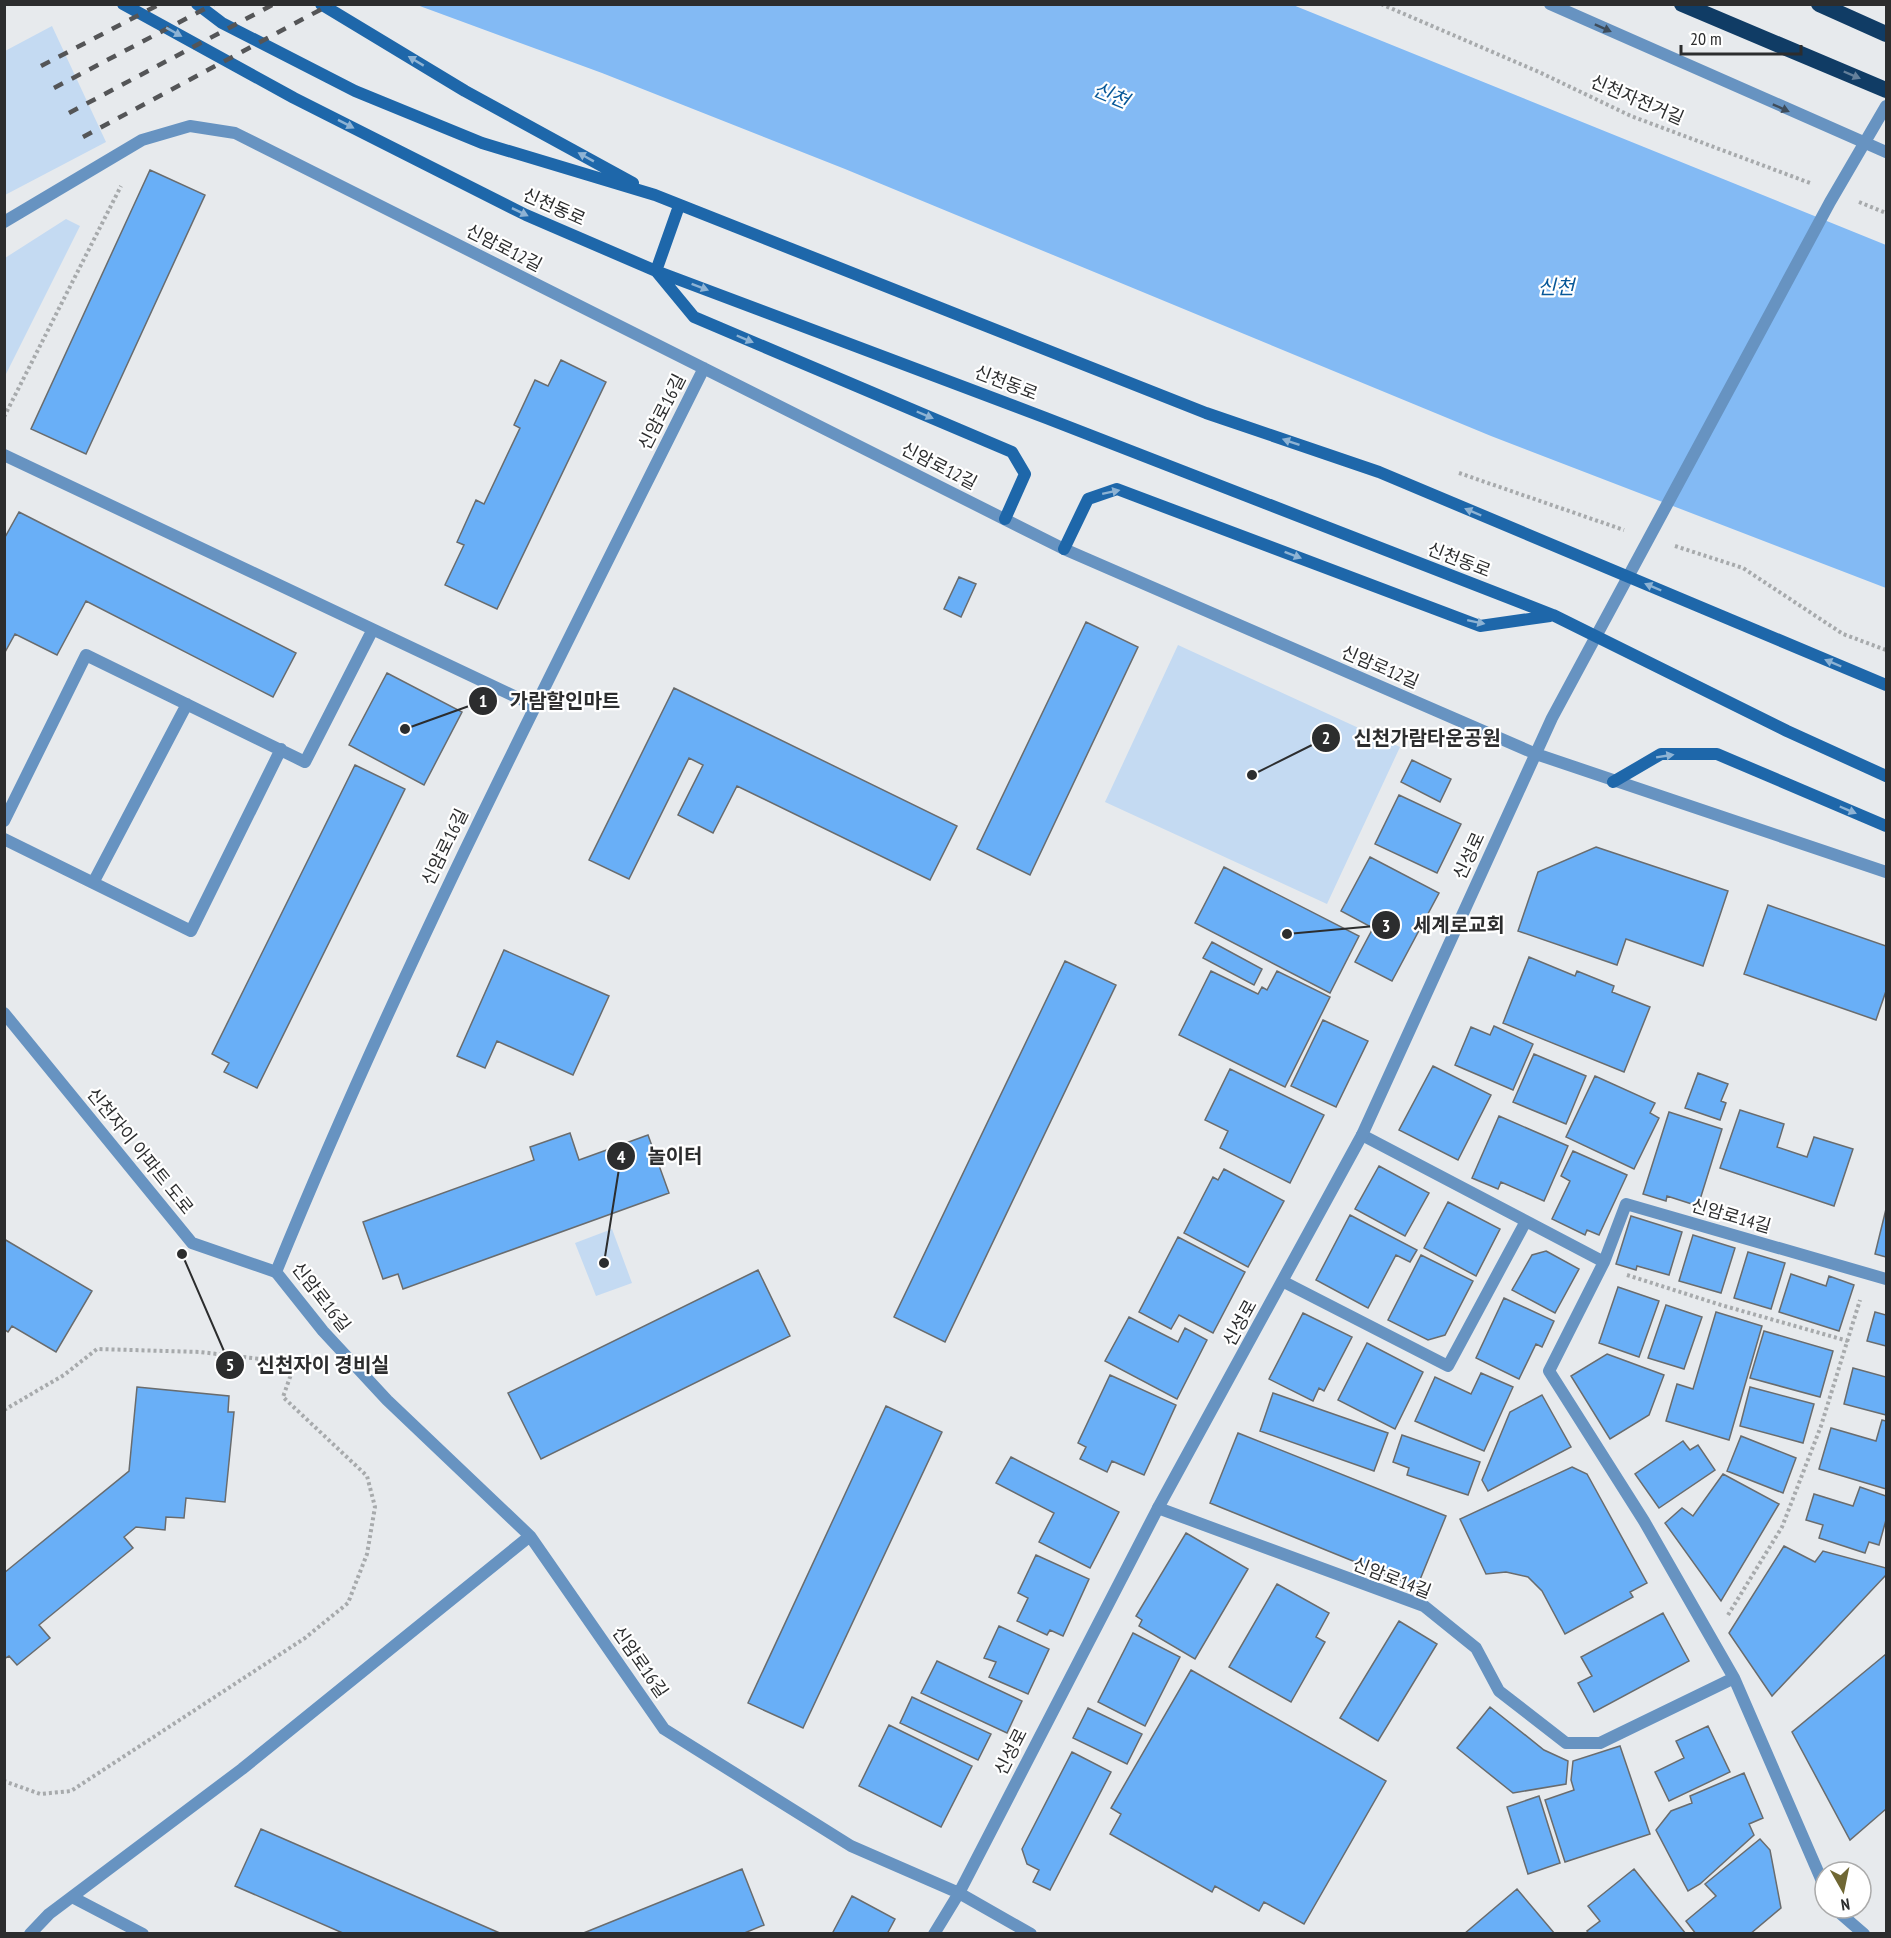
<svg xmlns="http://www.w3.org/2000/svg" width="1891" height="1938" font-family="'PT Sans Narrow','Noto Sans KR',sans-serif">
  <rect width="100%" height="100%" fill="#e7eaed"/>
  <path fill="#c4daf2" d="M 52,26 L 106,142 L 5,195 L 5,51 Z
    M 66,219 L 80,226 L 5,376 L 5,258 Z
    M 1178,645 L 1400,747 L 1327,904 L 1105,802 Z
    M 612,1229 L 632,1283 L 596,1296 L 575,1243 Z"/>
  <path fill="#83baf4" d="M 417,5 L 1293,5 L 1886,245 L 1886,588 L 1491,436 L 845,169 L 602,73 Z"/>
  <path fill="#69aff7" stroke="#696c6e" stroke-width="1.5" d="M 150,170 L 205,195 L 86,454 L 31,429 Z
    M 561,360 L 606,382 L 497,609 L 445,585 L 464,545 L 457,542 L 476,500 L 484,504 L 520,428 L 514,425 L 535,380 L 548,386 Z
    M 19,512 L 296,653 L 273,697 L 86,601 L 57,655 L 15,634 L 4,654 L 4,539 Z
    M 959,577 L 976,584 L 961,617 L 944,609 Z
    M 1086,622 L 1138,647 L 1030,875 L 977,849 Z
    M 387,673 L 462,712 L 424,785 L 349,745 Z
    M 674,688 L 957,826 L 930,880 L 737,786 L 713,833 L 678,815 L 703,765 L 689,758 L 629,879 L 589,860 Z
    M 1412,760 L 1451,779 L 1440,802 L 1401,782 Z
    M 355,765 L 405,789 L 257,1088 L 224,1072 L 229,1063 L 212,1054 Z
    M 1399,795 L 1461,824 L 1437,873 L 1375,844 Z
    M 1596,847 L 1728,891 L 1703,966 L 1626,939 L 1617,965 L 1518,931 L 1538,872 Z
    M 1370,857 L 1439,893 L 1392,981 L 1355,962 L 1373,928 L 1341,911 Z
    M 1224,867 L 1359,936 L 1330,993 L 1195,923 Z
    M 1768,905 L 1886,946 L 1886,991 L 1876,1020 L 1744,974 Z
    M 1212,942 L 1262,969 L 1254,985 L 1203,958 Z
    M 504,950 L 609,996 L 573,1075 L 497,1041 L 485,1068 L 457,1056 Z
    M 1529,957 L 1575,976 L 1577,971 L 1614,986 L 1612,992 L 1650,1007 L 1624,1072 L 1503,1023 Z
    M 1065,961 L 1116,985 L 945,1342 L 894,1317 Z
    M 1211,971 L 1258,994 L 1262,987 L 1267,990 L 1277,971 L 1330,997 L 1285,1087 L 1179,1035 Z
    M 1323,1020 L 1368,1041 L 1336,1107 L 1291,1086 Z
    M 1494,1026 L 1533,1044 L 1513,1090 L 1455,1065 L 1471,1027 L 1490,1035 Z
    M 1534,1054 L 1586,1076 L 1566,1124 L 1513,1102 Z
    M 1433,1066 L 1491,1095 L 1458,1160 L 1399,1130 Z
    M 1230,1069 L 1324,1115 L 1290,1183 L 1220,1148 L 1228,1131 L 1205,1120 Z
    M 1698,1073 L 1728,1084 L 1721,1101 L 1726,1103 L 1720,1120 L 1685,1108 Z
    M 1595,1076 L 1655,1103 L 1650,1113 L 1659,1118 L 1634,1169 L 1566,1137 Z
    M 1740,1110 L 1784,1124 L 1777,1147 L 1807,1157 L 1814,1137 L 1853,1149 L 1834,1206 L 1720,1168 Z
    M 1669,1112 L 1722,1129 L 1698,1206 L 1667,1196 L 1666,1201 L 1643,1194 Z
    M 1499,1116 L 1568,1146 L 1544,1201 L 1501,1182 L 1498,1189 L 1472,1178 Z
    M 570,1133 L 579,1160 L 648,1135 L 669,1193 L 403,1289 L 398,1274 L 383,1279 L 363,1222 L 534,1160 L 530,1147 Z
    M 1573,1151 L 1627,1175 L 1599,1235 L 1587,1230 L 1585,1235 L 1552,1219 L 1570,1181 L 1561,1176 Z
    M 1379,1166 L 1429,1193 L 1405,1236 L 1355,1209 Z
    M 1224,1169 L 1284,1201 L 1248,1267 L 1184,1233 L 1213,1177 L 1218,1180 Z
    M 1448,1202 L 1500,1229 L 1476,1276 L 1424,1248 Z
    M 1886,1209 L 1886,1257 L 1875,1254 Z
    M 1350,1215 L 1417,1250 L 1410,1262 L 1396,1255 L 1368,1308 L 1316,1280 Z
    M 1631,1216 L 1682,1232 L 1669,1275 L 1637,1266 L 1636,1270 L 1616,1264 Z
    M 1693,1235 L 1735,1248 L 1721,1293 L 1679,1281 Z
    M 1178,1237 L 1245,1272 L 1213,1333 L 1179,1315 L 1171,1329 L 1139,1312 Z
    M 4,1239 L 92,1291 L 56,1352 L 12,1326 L 8,1332 L 4,1329 Z
    M 1546,1251 L 1579,1269 L 1555,1313 L 1512,1290 L 1532,1255 Z
    M 1748,1252 L 1785,1263 L 1771,1309 L 1734,1298 Z
    M 1421,1255 L 1473,1281 L 1445,1335 L 1428,1340 L 1388,1320 Z
    M 758,1270 L 790,1336 L 541,1459 L 508,1393 Z
    M 1791,1274 L 1826,1286 L 1829,1276 L 1854,1285 L 1839,1331 L 1779,1312 Z
    M 1618,1287 L 1659,1301 L 1639,1357 L 1599,1343 Z
    M 1504,1298 L 1554,1321 L 1542,1347 L 1536,1344 L 1519,1379 L 1476,1358 Z
    M 1666,1305 L 1702,1317 L 1684,1369 L 1648,1358 Z
    M 1716,1312 L 1762,1326 L 1729,1440 L 1666,1421 L 1677,1384 L 1693,1389 Z
    M 1875,1312 L 1886,1315 L 1886,1346 L 1867,1341 Z
    M 1303,1313 L 1352,1337 L 1324,1391 L 1319,1388 L 1313,1401 L 1269,1379 Z
    M 1129,1317 L 1178,1342 L 1185,1328 L 1207,1340 L 1177,1399 L 1105,1361 Z
    M 1764,1331 L 1833,1351 L 1820,1397 L 1750,1378 Z
    M 1367,1343 L 1423,1372 L 1395,1429 L 1338,1400 Z
    M 1607,1354 L 1664,1375 L 1649,1415 L 1610,1439 L 1571,1376 Z
    M 1853,1368 L 1886,1377 L 1886,1415 L 1844,1404 Z
    M 1481,1373 L 1513,1387 L 1484,1451 L 1415,1421 L 1435,1377 L 1471,1394 Z
    M 1110,1375 L 1176,1405 L 1144,1475 L 1112,1461 L 1107,1472 L 1080,1459 L 1086,1447 L 1078,1443 Z
    M 137,1387 L 229,1396 L 228,1412 L 234,1412 L 225,1502 L 186,1498 L 184,1518 L 166,1517 L 165,1530 L 136,1527 L 124,1537 L 133,1548 L 39,1625 L 50,1638 L 17,1665 L 9,1656 L 4,1659 L 4,1573 L 129,1471 Z
    M 1750,1387 L 1814,1404 L 1803,1443 L 1740,1426 Z
    M 1273,1393 L 1388,1433 L 1374,1471 L 1260,1431 Z
    M 1542,1395 L 1571,1447 L 1488,1491 L 1482,1480 L 1510,1412 Z
    M 886,1406 L 942,1432 L 803,1728 L 748,1703 Z
    M 1882,1420 L 1886,1421 L 1886,1489 L 1819,1469 L 1831,1428 L 1876,1441 Z
    M 1238,1433 L 1446,1516 L 1417,1587 L 1210,1503 Z
    M 1402,1435 L 1480,1462 L 1468,1495 L 1407,1475 L 1409,1468 L 1393,1462 Z
    M 1741,1436 L 1796,1458 L 1783,1493 L 1727,1471 Z
    M 1683,1441 L 1690,1450 L 1698,1445 L 1715,1470 L 1659,1508 L 1635,1474 Z
    M 1011,1457 L 1119,1512 L 1090,1568 L 1039,1542 L 1054,1513 L 996,1483 Z
    M 1572,1467 L 1587,1474 L 1647,1583 L 1630,1592 L 1633,1597 L 1565,1634 L 1542,1591 L 1528,1577 L 1506,1572 L 1486,1574 L 1460,1519 Z
    M 1723,1474 L 1779,1504 L 1721,1601 L 1665,1523 L 1682,1508 L 1693,1516 Z
    M 1860,1487 L 1886,1496 L 1886,1520 L 1879,1545 L 1869,1542 L 1865,1553 L 1819,1538 L 1823,1525 L 1806,1520 L 1814,1494 L 1853,1506 Z
    M 1186,1533 L 1248,1569 L 1195,1659 L 1139,1626 L 1142,1620 L 1136,1616 Z
    M 1784,1546 L 1815,1562 L 1823,1551 L 1886,1568 L 1886,1575 L 1772,1696 L 1729,1633 Z
    M 1036,1555 L 1089,1579 L 1063,1636 L 1050,1630 L 1047,1635 L 1017,1621 L 1028,1598 L 1018,1593 Z
    M 1277,1584 L 1329,1613 L 1316,1637 L 1325,1642 L 1291,1702 L 1229,1667 Z
    M 1663,1613 L 1689,1661 L 1594,1712 L 1578,1683 L 1592,1676 L 1581,1657 Z
    M 1399,1621 L 1437,1644 L 1378,1741 L 1340,1718 Z
    M 999,1626 L 1049,1649 L 1028,1694 L 989,1677 L 996,1662 L 984,1658 Z
    M 1133,1633 L 1180,1657 L 1145,1726 L 1098,1702 Z
    M 1886,1654 L 1886,1809 L 1850,1840 L 1792,1732 Z
    M 937,1661 L 1022,1701 L 1007,1733 L 921,1693 Z
    M 1191,1670 L 1386,1781 L 1304,1924 L 1264,1902 L 1259,1911 L 1215,1886 L 1212,1892 L 1110,1834 L 1121,1814 L 1111,1808 Z
    M 912,1697 L 991,1734 L 978,1760 L 900,1723 Z
    M 1490,1707 L 1544,1750 L 1568,1761 L 1566,1784 L 1513,1793 L 1457,1748 Z
    M 1088,1708 L 1142,1734 L 1127,1764 L 1073,1738 Z
    M 889,1725 L 972,1766 L 941,1827 L 859,1786 Z
    M 1708,1726 L 1730,1772 L 1669,1801 L 1655,1772 L 1684,1758 L 1676,1741 Z
    M 1620,1746 L 1650,1834 L 1565,1862 L 1545,1800 L 1574,1790 L 1571,1780 L 1573,1761 Z
    M 1072,1752 L 1111,1772 L 1050,1890 L 1033,1882 L 1039,1870 L 1027,1864 L 1022,1849 Z
    M 1744,1773 L 1763,1818 L 1749,1824 L 1754,1835 L 1700,1884 L 1688,1891 L 1656,1830 L 1671,1811 L 1692,1803 L 1690,1796 Z
    M 1539,1796 L 1560,1863 L 1528,1874 L 1507,1807 Z
    M 261,1829 L 502,1934 L 345,1934 L 235,1886 Z
    M 1760,1839 L 1770,1850 L 1781,1908 L 1750,1934 L 1696,1934 L 1686,1921 L 1716,1896 L 1705,1884 Z
    M 742,1869 L 764,1925 L 742,1934 L 581,1934 Z
    M 1634,1869 L 1686,1934 L 1589,1934 L 1587,1931 L 1600,1921 L 1588,1906 Z
    M 1517,1889 L 1555,1934 L 1464,1934 Z
    M 852,1896 L 895,1919 L 887,1934 L 832,1934 Z"/>
  <g fill="none" stroke-linecap="round" stroke-linejoin="round">
    <path stroke="#a7aaac" stroke-width="4" stroke-dasharray="3 3" stroke-linecap="butt" d="M 1381,4 L 1539,72 L 1631,116 L 1810,183
      M 1859,202 L 1886,213
      M 4,417 L 121,186
      M 1459,473 L 1624,530
      M 1675,546 L 1743,568 L 1843,634 L 1886,650
      M 1627,1275 L 1721,1305 L 1848,1341
      M 4,1410 L 64,1375 L 97,1349 L 200,1352 L 295,1363 L 283,1397 L 367,1476 L 375,1507 L 367,1554 L 348,1603 L 305,1638 L 71,1791 L 40,1794 L 4,1781
      M 1728,1615 L 1782,1527 L 1821,1426 L 1860,1300"/>
    <path stroke="#6793c1" stroke-width="12" d="M 4,1013 L 192,1243 L 276,1272
      M 1362,1135 L 1604,1262
      M 1284,1282 L 1448,1366 L 1526,1221
      M 1158,1508 L 1424,1606 L 1476,1648 L 1499,1691 L 1566,1743 L 1600,1743 L 1734,1678
      M 1825,1888 L 1734,1678 L 1644,1521 L 1549,1371 L 1604,1262 L 1626,1204 L 1886,1279
      M 1834,1908 L 1864,1934"/>
    <path stroke="#6793c1" stroke-width="12" d="M 1550,4 L 1886,152
      M 4,222 L 142,140 L 190,126 L 235,133 L 1064,549 L 1536,754 L 1886,872
      M 704,368 C 555,667 402,963 276,1272 L 323,1331 L 387,1400 L 530,1536 L 664,1729 L 851,1846 L 959,1893 L 1031,1934
      M 4,455 L 535,706
      M 4,821 L 86,655 L 305,762 L 372,631
      M 4,839 L 191,931 L 281,749
      M 93,883 L 187,704
      M 72,1897 L 143,1934
      M 30,1934 L 49,1914 L 242,1769 L 530,1536
      M 934,1934 L 959,1893 L 1158,1508 L 1362,1135 L 1552,718 L 1830,202 L 1886,106"/>
    <path stroke="#1e67aa" stroke-width="12" d="M 123,4 L 294,98 L 526,215 L 656,271 L 1046,418 L 1553,615 L 1787,731 L 1886,776
      M 197,4 L 222,23 L 355,91 L 482,143 L 655,195 L 1206,413 L 1379,472 L 1886,685
      M 321,4 L 465,91 L 633,183
      M 679,206 L 656,271 L 694,317 L 1012,452 L 1025,474 L 1005,519
      M 1064,549 L 1088,499 L 1117,489 L 1480,626 L 1550,616
      M 1613,782 L 1661,754 L 1717,754 L 1886,826"/>
    <path stroke="#103c65" stroke-width="16" d="M 1682,4 L 1886,90
      M 1819,4 L 1886,34"/>
    <path stroke="#545557" stroke-width="4.5" stroke-dasharray="10 10" stroke-linecap="butt" d="M 41,66 L 160,4
      M 54,88 L 214,4
      M 69,113 L 274,4
      M 83,137 L 331,4"/>
  </g>
  <defs><path id="oneway-solid" d="M-6-.8H1V-3.2L6.5 0L1 3.2V.8H-6Z" transform="scale(1.5)"/></defs>
  <g fill="#3e4c5a">
    <use href="#oneway-solid" transform="translate(1603 28) rotate(24)"/>
    <use href="#oneway-solid" transform="translate(1781 108) rotate(24)"/>
  </g>
  <g fill="#8eb3d4">
    <use href="#oneway-solid" transform="translate(174 32) rotate(29)"/>
    <use href="#oneway-solid" transform="translate(416 61) rotate(-149)"/>
    <use href="#oneway-solid" transform="translate(346 124) rotate(27)"/>
    <use href="#oneway-solid" transform="translate(586 157) rotate(-151)"/>
    <use href="#oneway-solid" transform="translate(520 212) rotate(26)"/>
    <use href="#oneway-solid" transform="translate(700 287) rotate(21)"/>
    <use href="#oneway-solid" transform="translate(745 339) rotate(23)"/>
    <use href="#oneway-solid" transform="translate(925 415) rotate(23)"/>
    <use href="#oneway-solid" transform="translate(1291 442) rotate(-161)"/>
    <use href="#oneway-solid" transform="translate(1111 492) rotate(-12)"/>
    <use href="#oneway-solid" transform="translate(1473 512) rotate(-157)"/>
    <use href="#oneway-solid" transform="translate(1293 555) rotate(21)"/>
    <use href="#oneway-solid" transform="translate(1653 587) rotate(-157)"/>
    <use href="#oneway-solid" transform="translate(1476 622) rotate(12)"/>
    <use href="#oneway-solid" transform="translate(1833 663) rotate(-157)"/>
    <use href="#oneway-solid" transform="translate(1665 756) rotate(-9)"/>
    <use href="#oneway-solid" transform="translate(1848 810) rotate(23)"/>
  </g>
  <use fill="#64809b" href="#oneway-solid" transform="translate(1852 75) rotate(23)"/>
  <g text-anchor="middle" stroke-width="4.5" stroke-linejoin="round" paint-order="stroke">
    <g font-size="18" fill="#2c2d2e" stroke="#fff">
      <text transform="translate(1637 100) rotate(23)" y="6">신천자전거길</text>
      <text transform="translate(554 207) rotate(24)" y="6">신천동로</text>
      <text transform="translate(504 248) rotate(27)" y="6">신암로12길</text>
      <text transform="translate(1006 383) rotate(21)" y="6">신천동로</text>
      <text transform="translate(662 412) rotate(-63)" y="6">신암로16길</text>
      <text transform="translate(939 466) rotate(27)" y="6">신암로12길</text>
      <text transform="translate(1459 560) rotate(21)" y="6">신천동로</text>
      <text transform="translate(1380 667) rotate(23)" y="6">신암로12길</text>
      <text transform="translate(445 847) rotate(-64)" y="6">신암로16길</text>
      <text transform="translate(1469 856) rotate(-65)" y="6">신성로</text>
      <text transform="translate(140 1151) rotate(51)" y="6">신천자이 아파트 도로</text>
      <text transform="translate(1731 1216) rotate(16)" y="6">신암로14길</text>
      <text transform="translate(321 1297) rotate(52)" y="6">신암로16길</text>
      <text transform="translate(1240 1323) rotate(-61)" y="6">신성로</text>
      <text transform="translate(1392 1578) rotate(21)" y="6">신암로14길</text>
      <text transform="translate(640 1662) rotate(55)" y="6">신암로16길</text>
      <text transform="translate(1011 1752) rotate(-63)" y="6">신성로</text>
    </g>
    <g font-size="20" font-style="italic" fill="#085898" stroke="#fff">
      <text transform="translate(1111 95) rotate(23)" y="7">신천</text>
      <text x="1556" y="294">신천</text>
    </g>
  </g>
  <path fill="none" stroke="#2c2d2e" stroke-width="2" d="M405 729L483 701M1252 775L1326 738M1287 934L1386 925M604 1263L621 1156M182 1254L230 1365"/>
  <g fill="#2c2d2e" stroke="#fff" stroke-width="2">
    <circle cx="405" cy="729" r="6"/>
    <circle cx="1252" cy="775" r="6"/>
    <circle cx="1287" cy="934" r="6"/>
    <circle cx="604" cy="1263" r="6"/>
    <circle cx="182" cy="1254" r="6"/>
    <circle cx="483" cy="701" r="15"/>
    <circle cx="1326" cy="738" r="15"/>
    <circle cx="1386" cy="925" r="15"/>
    <circle cx="621" cy="1156" r="15"/>
    <circle cx="230" cy="1365" r="15"/>
  </g>
  <g font-size="18" text-anchor="middle" font-weight="bold" fill="#fff">
    <text x="483" y="707">1</text>
    <text x="1326" y="744">2</text>
    <text x="1386" y="932">3</text>
    <text x="621" y="1163">4</text>
    <text x="230" y="1371">5</text>
  </g>
  <g font-size="20" text-anchor="middle" font-weight="bold" fill="#2c2d2e" stroke="#fff" stroke-width="4.5" stroke-linejoin="round" paint-order="stroke">
    <text x="565" y="708">가람할인마트</text>
    <text x="1427" y="745">신천가람타운공원</text>
    <text x="1459" y="932">세계로교회</text>
    <text x="675" y="1163">놀이터</text>
    <text x="323" y="1372">신천자이 경비실</text>
  </g>
  <rect width="1891" height="1938" fill="none" stroke="#2c2d2e" stroke-width="12"/>
  <g transform="translate(1843 1890) rotate(171)"><circle r="28" fill="#ffffff" stroke="#ababab" stroke-width="1.5"/>
  <path d="M0-4.5L10 22L0 15L-10 22Z" fill="#6f6734"/>
  <text y="-9" font-size="16" font-weight="bold" text-anchor="middle" fill="#2c2d2e">N</text>
  </g>
  <path d="M1681 45v9h120v-9" fill="none" stroke="#2c2d2e" stroke-width="3"/>
  <text x="1690" y="45" font-size="18" fill="#2c2d2e" stroke="#ffffff" stroke-width="4.5" paint-order="stroke">20 m</text>
</svg>
